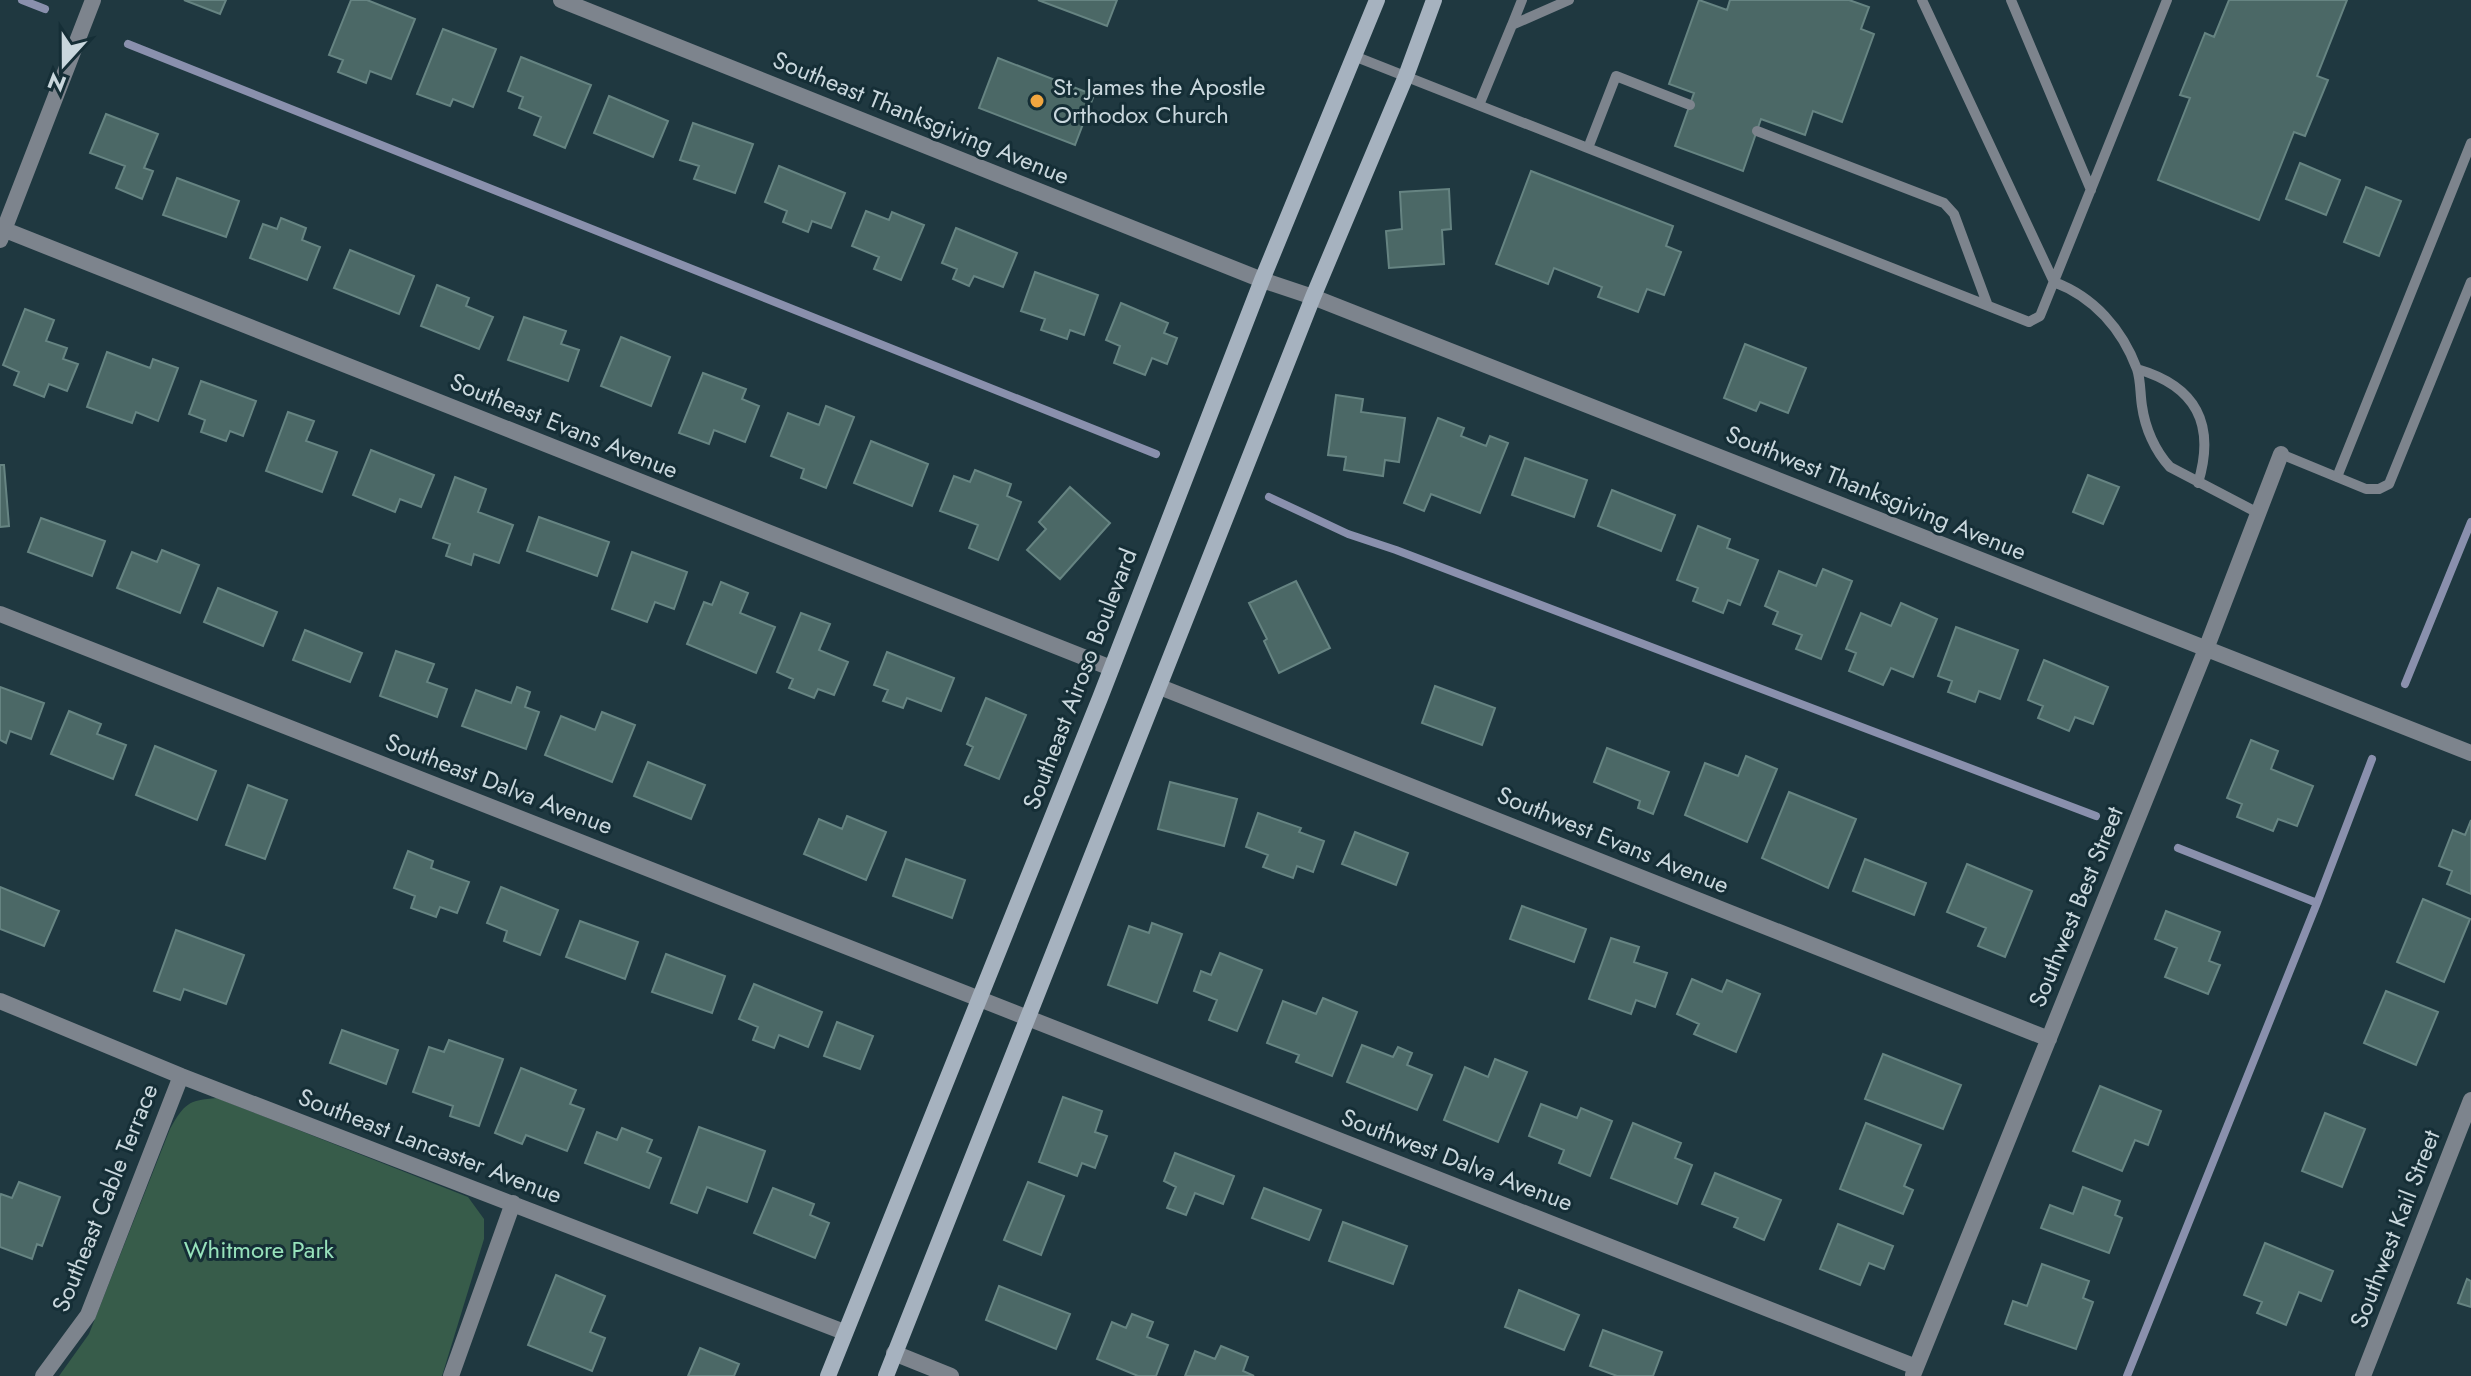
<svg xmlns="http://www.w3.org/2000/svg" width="2471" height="1376" font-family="Jost,sans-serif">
  <rect width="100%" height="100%" fill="#1f3840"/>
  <path fill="#375c4a" d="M 217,1098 L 468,1197 L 484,1219 L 484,1239 L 442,1376 L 59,1376 L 89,1334 L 170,1129 C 184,1104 188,1100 217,1098 Z"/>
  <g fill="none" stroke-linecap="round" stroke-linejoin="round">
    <path stroke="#8a90ad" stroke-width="8" d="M 22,0 L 45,9
      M 128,44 L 1156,454
      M 1269,497 L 1348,534 L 1396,550 L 2096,816
      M 2405,684 L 2471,522
      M 2178,848 L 2317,903
      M 2127,1376 L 2317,903 L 2372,759"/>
  </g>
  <path fill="#4b6866" stroke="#668482" stroke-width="2" d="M 184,0 L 226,0 L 220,14 Z
    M 351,0 L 367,0 L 415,19 L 391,79 L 370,71 L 366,83 L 338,72 L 343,60 L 329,55 Z
    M 1038,0 L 1117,0 L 1107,26 Z
    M 1699,0 L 1727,10 L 1730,0 L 1849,0 L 1869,7 L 1861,29 L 1874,34 L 1842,122 L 1813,111 L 1805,135 L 1761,119 L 1743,171 L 1675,146 L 1694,93 L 1669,84 Z
    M 2229,0 L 2347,0 L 2317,76 L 2328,80 L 2305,136 L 2294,132 L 2259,220 L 2158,180 L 2190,98 L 2180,95 L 2205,33 L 2214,37 Z
    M 443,29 L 496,49 L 473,107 L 453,99 L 450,106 L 417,94 Z
    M 521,57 L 591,85 L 565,148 L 534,135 L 541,117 L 519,108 L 523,97 L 508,91 Z
    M 998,58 L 1094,95 L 1075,145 L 979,108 Z
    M 609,96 L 668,121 L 653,157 L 594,133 Z
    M 106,114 L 158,134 L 144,168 L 153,171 L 142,199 L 116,188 L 125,166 L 90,153 Z
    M 693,123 L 753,144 L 735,193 L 694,179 L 699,166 L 680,160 Z
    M 2300,163 L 2340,180 L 2326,215 L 2286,199 Z
    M 779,166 L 845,193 L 831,228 L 812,221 L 808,232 L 783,222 L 787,211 L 765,202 Z
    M 1531,171 L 1673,226 L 1666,246 L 1681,252 L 1664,295 L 1647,289 L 1638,312 L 1598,297 L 1602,287 L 1554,268 L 1548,284 L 1496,264 Z
    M 177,178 L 239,201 L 226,237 L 163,215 Z
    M 2366,187 L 2401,201 L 2379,256 L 2344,242 Z
    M 1449,189 L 1451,229 L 1442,230 L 1444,264 L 1389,268 L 1386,231 L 1402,229 L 1400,192 Z
    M 866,211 L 889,220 L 892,212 L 924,225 L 901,280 L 874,269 L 879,257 L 852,246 Z
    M 281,218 L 306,228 L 302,240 L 320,247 L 307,280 L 250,258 L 263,224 L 277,229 Z
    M 956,228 L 1017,253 L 1003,287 L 974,276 L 969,286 L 953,279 L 957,269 L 942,263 Z
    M 350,250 L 414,276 L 399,314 L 334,288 Z
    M 1035,272 L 1098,295 L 1084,335 L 1070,330 L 1067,339 L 1041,330 L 1045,319 L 1021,311 Z
    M 437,285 L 469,298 L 466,306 L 493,317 L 479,349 L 421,326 Z
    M 1121,303 L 1168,323 L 1164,333 L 1177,338 L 1167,364 L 1152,358 L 1145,375 L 1114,363 L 1120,346 L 1106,340 Z
    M 25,309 L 54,320 L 46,341 L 67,348 L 63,359 L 78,364 L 67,391 L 49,384 L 44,397 L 14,385 L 19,372 L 3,365 Z
    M 524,317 L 566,331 L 561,344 L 579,350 L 568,381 L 508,360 Z
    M 621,337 L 670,357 L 651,406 L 601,386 Z
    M 1745,344 L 1806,368 L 1788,413 L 1760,402 L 1756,411 L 1724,398 Z
    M 107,352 L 150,368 L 153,359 L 178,368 L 158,421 L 136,412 L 132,423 L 87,407 Z
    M 703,373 L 746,389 L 742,399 L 759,406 L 745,442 L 714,430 L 709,444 L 679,433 Z
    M 201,381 L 256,401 L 243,436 L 230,431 L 226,441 L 201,432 L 205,420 L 189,414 Z
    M 1336,395 L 1363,399 L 1361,412 L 1405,418 L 1399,462 L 1385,460 L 1383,476 L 1344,470 L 1346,457 L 1328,455 Z
    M 826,406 L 854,417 L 826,488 L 801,478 L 804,469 L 771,456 L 788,413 L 819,425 Z
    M 288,412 L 314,421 L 306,441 L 337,452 L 322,492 L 266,471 Z
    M 1438,418 L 1464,428 L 1461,436 L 1486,446 L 1490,436 L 1508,443 L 1480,513 L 1431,494 L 1424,511 L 1404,503 Z
    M 871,441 L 928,464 L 912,506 L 854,483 Z
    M 371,450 L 434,475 L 421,507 L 400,499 L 395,512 L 353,495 Z
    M 1525,458 L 1587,480 L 1574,517 L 1512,495 Z
    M 0,465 L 4,465 L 9,526 L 0,527 Z
    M 975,470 L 1011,484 L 1007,496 L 1021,502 L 998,560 L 969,548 L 978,525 L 940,511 L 954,476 L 970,482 Z
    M 2088,475 L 2119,487 L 2103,524 L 2073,512 Z
    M 455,477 L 486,489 L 478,512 L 513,525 L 499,563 L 474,554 L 471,565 L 446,556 L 450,544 L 433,538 Z
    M 1070,487 L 1110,523 L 1060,579 L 1027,550 L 1046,529 L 1039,522 Z
    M 1612,490 L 1675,515 L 1661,551 L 1598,526 Z
    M 539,517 L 609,542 L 597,576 L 527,551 Z
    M 41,518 L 105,541 L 92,576 L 28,552 Z
    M 1698,526 L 1730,539 L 1727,548 L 1758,560 L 1740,605 L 1728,600 L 1723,613 L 1693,601 L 1698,588 L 1677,580 Z
    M 162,550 L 199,565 L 180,613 L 117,588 L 132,552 L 157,562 Z
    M 632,552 L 687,572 L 674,609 L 655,602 L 647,622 L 612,609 Z
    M 1823,569 L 1852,581 L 1821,659 L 1796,649 L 1802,635 L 1773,624 L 1778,612 L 1765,606 L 1779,571 L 1816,586 Z
    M 1296,581 L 1330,648 L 1279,673 L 1264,641 L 1267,639 L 1249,603 Z
    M 721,582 L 748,593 L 740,613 L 775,627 L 756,673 L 687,644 L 704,602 L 712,605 Z
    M 218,588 L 277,612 L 263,646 L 204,622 Z
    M 1901,603 L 1937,619 L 1913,677 L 1891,668 L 1883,685 L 1849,671 L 1856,653 L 1846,649 L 1861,613 L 1891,626 Z
    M 801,613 L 830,624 L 819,650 L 848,662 L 834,695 L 818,689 L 814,698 L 789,688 L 793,679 L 777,672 Z
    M 1956,627 L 2018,650 L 2000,699 L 1979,691 L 1975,702 L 1948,692 L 1952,681 L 1938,676 Z
    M 305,630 L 362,653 L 350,682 L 293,660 Z
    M 396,651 L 434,664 L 427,682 L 447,689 L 437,717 L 380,696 Z
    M 887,652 L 954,678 L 941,711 L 907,698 L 903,708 L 883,701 L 888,690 L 874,685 Z
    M 2044,660 L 2108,687 L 2093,724 L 2075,717 L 2069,731 L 2038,718 L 2043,706 L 2028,700 Z
    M 1435,686 L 1495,708 L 1482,745 L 1422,723 Z
    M 0,687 L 44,703 L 31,739 L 10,731 L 6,743 L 0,740 Z
    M 517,687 L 530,692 L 525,707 L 539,712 L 526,749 L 462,726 L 476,690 L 511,703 Z
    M 986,698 L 1026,715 L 999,779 L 965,765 L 973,747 L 967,744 Z
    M 69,711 L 101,724 L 97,734 L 126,745 L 113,779 L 51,754 Z
    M 602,712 L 635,725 L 612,782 L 545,755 L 561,716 L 595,730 Z
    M 2251,740 L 2278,751 L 2271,769 L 2313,786 L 2297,826 L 2278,819 L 2273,831 L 2237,817 L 2242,804 L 2227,798 Z
    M 155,746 L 216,771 L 197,820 L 136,795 Z
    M 1607,748 L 1669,772 L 1653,814 L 1638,808 L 1640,801 L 1594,782 Z
    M 1746,756 L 1777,769 L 1747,842 L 1685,815 L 1705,763 L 1738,776 Z
    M 648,762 L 705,785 L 691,819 L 634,796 Z
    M 1170,782 L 1237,799 L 1224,846 L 1158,829 Z
    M 248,785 L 287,800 L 265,859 L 226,845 Z
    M 1789,792 L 1856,819 L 1828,888 L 1762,858 Z
    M 1258,813 L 1301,828 L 1299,832 L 1324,841 L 1313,872 L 1297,866 L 1293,878 L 1263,867 L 1268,855 L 1246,847 Z
    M 847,816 L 886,832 L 866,880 L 804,854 L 819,819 L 842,829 Z
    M 2471,820 L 2471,894 L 2447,884 L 2452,871 L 2439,866 L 2453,830 L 2465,835 Z
    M 1355,832 L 1408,853 L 1396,885 L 1342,864 Z
    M 408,851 L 433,861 L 431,868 L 469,882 L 457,913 L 440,907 L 436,917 L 411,908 L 415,896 L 394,888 Z
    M 906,859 L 965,880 L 952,918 L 893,896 Z
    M 1865,859 L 1926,883 L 1914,915 L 1853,891 Z
    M 1967,864 L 2032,891 L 2005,957 L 1978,946 L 1986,928 L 1947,912 Z
    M 0,887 L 59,911 L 44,946 L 0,929 Z
    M 501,887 L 558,910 L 540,955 L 504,941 L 507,931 L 487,923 Z
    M 2423,899 L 2470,919 L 2444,982 L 2397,962 Z
    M 1522,906 L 1586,929 L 1574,962 L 1510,939 Z
    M 2166,911 L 2220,932 L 2209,961 L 2220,965 L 2208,994 L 2165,977 L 2177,948 L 2155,939 Z
    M 580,921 L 638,942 L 625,979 L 566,957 Z
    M 1152,923 L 1182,934 L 1157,1003 L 1108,985 L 1129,926 L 1149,933 Z
    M 176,930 L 244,955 L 226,1004 L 184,989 L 180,1000 L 154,991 Z
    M 1611,938 L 1639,947 L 1634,962 L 1667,973 L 1655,1007 L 1636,1000 L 1631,1014 L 1589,999 Z
    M 1220,953 L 1262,970 L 1237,1031 L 1209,1020 L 1217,1000 L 1194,991 L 1201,971 L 1211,975 Z
    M 666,954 L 725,976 L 712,1013 L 652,992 Z
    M 1692,979 L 1722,992 L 1727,980 L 1760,994 L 1736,1052 L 1694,1034 L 1699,1024 L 1677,1014 Z
    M 754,984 L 822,1012 L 808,1047 L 779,1035 L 774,1048 L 753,1040 L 758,1027 L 739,1019 Z
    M 2386,991 L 2438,1012 L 2416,1065 L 2364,1043 Z
    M 1323,998 L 1357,1012 L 1332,1076 L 1296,1062 L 1299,1055 L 1267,1043 L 1283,1001 L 1316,1014 Z
    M 837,1022 L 873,1036 L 860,1069 L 824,1056 Z
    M 342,1030 L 398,1050 L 386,1084 L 330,1063 Z
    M 449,1040 L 503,1059 L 479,1126 L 450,1116 L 453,1106 L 413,1092 L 429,1047 L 444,1052 Z
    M 1362,1045 L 1393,1057 L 1398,1047 L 1412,1053 L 1407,1065 L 1432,1075 L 1417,1110 L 1347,1082 Z
    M 1883,1054 L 1961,1085 L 1943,1129 L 1865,1099 Z
    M 1495,1059 L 1527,1072 L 1498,1142 L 1444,1120 L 1465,1067 L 1488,1077 Z
    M 521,1068 L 576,1090 L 570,1104 L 584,1109 L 567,1151 L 526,1135 L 522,1144 L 495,1133 Z
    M 2100,1086 L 2161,1111 L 2148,1145 L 2135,1140 L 2122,1171 L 2073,1151 Z
    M 1063,1097 L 1102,1111 L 1095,1132 L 1107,1136 L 1095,1168 L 1082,1163 L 1077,1176 L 1039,1162 Z
    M 1541,1104 L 1577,1118 L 1581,1108 L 1612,1121 L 1590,1176 L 1559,1163 L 1564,1150 L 1529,1136 Z
    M 2325,1113 L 2365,1129 L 2342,1187 L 2302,1171 Z
    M 1633,1123 L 1681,1143 L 1675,1158 L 1692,1165 L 1677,1204 L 1611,1178 Z
    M 1866,1123 L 1921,1145 L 1904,1186 L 1913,1190 L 1903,1214 L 1840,1189 Z
    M 699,1127 L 765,1151 L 747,1202 L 707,1187 L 697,1213 L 671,1203 Z
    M 622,1128 L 652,1140 L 647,1152 L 661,1158 L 649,1188 L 585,1163 L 597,1132 L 617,1140 Z
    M 1175,1153 L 1234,1176 L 1223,1204 L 1195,1193 L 1186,1215 L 1167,1208 L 1176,1187 L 1164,1181 Z
    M 1715,1173 L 1781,1200 L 1764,1240 L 1734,1227 L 1738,1218 L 1702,1204 Z
    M 19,1182 L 60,1197 L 42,1246 L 37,1244 L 32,1259 L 0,1247 L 0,1197 L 1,1194 L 12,1198 Z
    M 1028,1182 L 1064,1196 L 1041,1255 L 1004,1240 Z
    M 2083,1187 L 2120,1201 L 2115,1215 L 2122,1218 L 2109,1253 L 2041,1228 L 2050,1205 L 2073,1214 Z
    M 773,1188 L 814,1204 L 810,1215 L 829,1223 L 815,1258 L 754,1233 Z
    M 1264,1188 L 1321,1210 L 1309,1240 L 1252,1218 Z
    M 1343,1222 L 1407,1246 L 1393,1284 L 1329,1261 Z
    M 1838,1224 L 1893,1246 L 1884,1269 L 1869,1263 L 1860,1285 L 1820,1269 Z
    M 2265,1243 L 2333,1271 L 2321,1301 L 2299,1292 L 2286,1325 L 2257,1313 L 2262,1302 L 2244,1295 Z
    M 2042,1264 L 2089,1281 L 2083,1298 L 2093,1302 L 2076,1349 L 2005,1324 L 2013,1301 L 2027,1306 Z
    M 556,1275 L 605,1296 L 590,1332 L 605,1338 L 592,1371 L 528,1345 Z
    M 2467,1279 L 2471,1281 L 2471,1307 L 2458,1303 Z
    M 999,1286 L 1070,1314 L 1056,1349 L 986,1320 Z
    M 1519,1290 L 1579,1315 L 1564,1350 L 1505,1327 Z
    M 1132,1314 L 1153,1322 L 1147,1337 L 1168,1345 L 1156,1376 L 1138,1376 L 1097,1359 L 1112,1322 L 1126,1328 Z
    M 1603,1330 L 1662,1352 L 1653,1376 L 1617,1376 L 1590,1366 Z
    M 1221,1346 L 1248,1357 L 1243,1371 L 1254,1376 L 1185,1376 L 1195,1351 L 1215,1359 Z
    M 700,1348 L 739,1364 L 734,1376 L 688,1376 Z"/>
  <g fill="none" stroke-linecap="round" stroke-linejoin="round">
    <path stroke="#7d848d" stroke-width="10" d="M 1922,0 L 2054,282 C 2094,297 2122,329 2137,369 C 2141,381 2140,394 2142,406 C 2145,428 2155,451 2170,467 L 2258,513
      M 2011,0 L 2091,190
      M 1512,25 L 1522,0
      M 1354,56 L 2029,322 L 2040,316 L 2167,0
      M 1479,105 L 1512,25 L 1569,0
      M 1757,131 L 1944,203 L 1954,214 L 1988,306
      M 1588,148 L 1616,76 L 1690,105
      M 2137,369 C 2196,386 2216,424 2198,483
      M 2281,454 L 2366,489 L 2379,489 L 2389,484 L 2471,282
      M 2337,477 L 2471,143"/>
    <path stroke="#7d848d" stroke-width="16" d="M 561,0 L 1262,280 L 1313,297 L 2471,753
      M 0,228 L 1111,668
      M 0,240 L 93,0
      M 0,614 L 1916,1367
      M 1160,687 L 2049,1039
      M 0,1001 L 181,1076 L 844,1332
      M 894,1353 L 951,1376
      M 1913,1375 L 2206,649 L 2281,454
      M 43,1376 L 88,1315 L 181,1076
      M 451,1376 L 513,1203
      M 2363,1376 L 2471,1100"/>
    <path stroke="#a6b2bf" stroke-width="16" d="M 828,1376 L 1100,698 L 1262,280 L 1377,0
      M 886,1376 L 1313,297 L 1406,76 L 1434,0"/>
  </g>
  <circle fill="#f1a63f" stroke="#152e36" stroke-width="3" cx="1037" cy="101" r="8"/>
  <g text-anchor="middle" stroke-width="6" stroke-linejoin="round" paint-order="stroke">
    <g font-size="24" fill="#c9d7dd" stroke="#152e36" text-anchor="start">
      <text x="1053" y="95">St. James the Apostle<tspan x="1053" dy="28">Orthodox Church</tspan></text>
    </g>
    <g font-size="24" fill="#c9d7dd" stroke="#152e36">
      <text transform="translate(921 118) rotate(22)" y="8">Southeast Thanksgiving Avenue</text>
      <text transform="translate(564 426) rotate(22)" y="8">Southeast Evans Avenue</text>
      <text transform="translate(1876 493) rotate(22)" y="8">Southwest Thanksgiving Avenue</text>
      <text transform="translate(1080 679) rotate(-69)" y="8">Southeast Airoso Boulevard</text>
      <text transform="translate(499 784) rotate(21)" y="8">Southeast Dalva Avenue</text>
      <text transform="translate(1613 840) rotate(22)" y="8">Southwest Evans Avenue</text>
      <text transform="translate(2076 907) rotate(-68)" y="8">Southwest Best Street</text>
      <text transform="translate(430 1146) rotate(21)" y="8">Southeast Lancaster Avenue</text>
      <text transform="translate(1457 1160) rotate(21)" y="8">Southwest Dalva Avenue</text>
      <text transform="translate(105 1198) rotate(-68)" y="8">Southeast Cable Terrace</text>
      <text transform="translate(2395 1229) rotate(-69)" y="8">Southwest Kail Street</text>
    </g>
    <g font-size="24" fill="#97e2bb" stroke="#152e36">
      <text x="259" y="1258">Whitmore Park</text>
    </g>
  </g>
  <g transform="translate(64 64) rotate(201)" stroke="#152e36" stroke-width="6" paint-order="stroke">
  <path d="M0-6L14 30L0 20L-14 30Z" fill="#c9d7dd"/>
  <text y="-12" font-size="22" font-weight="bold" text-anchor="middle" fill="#c9d7dd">N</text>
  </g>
</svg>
